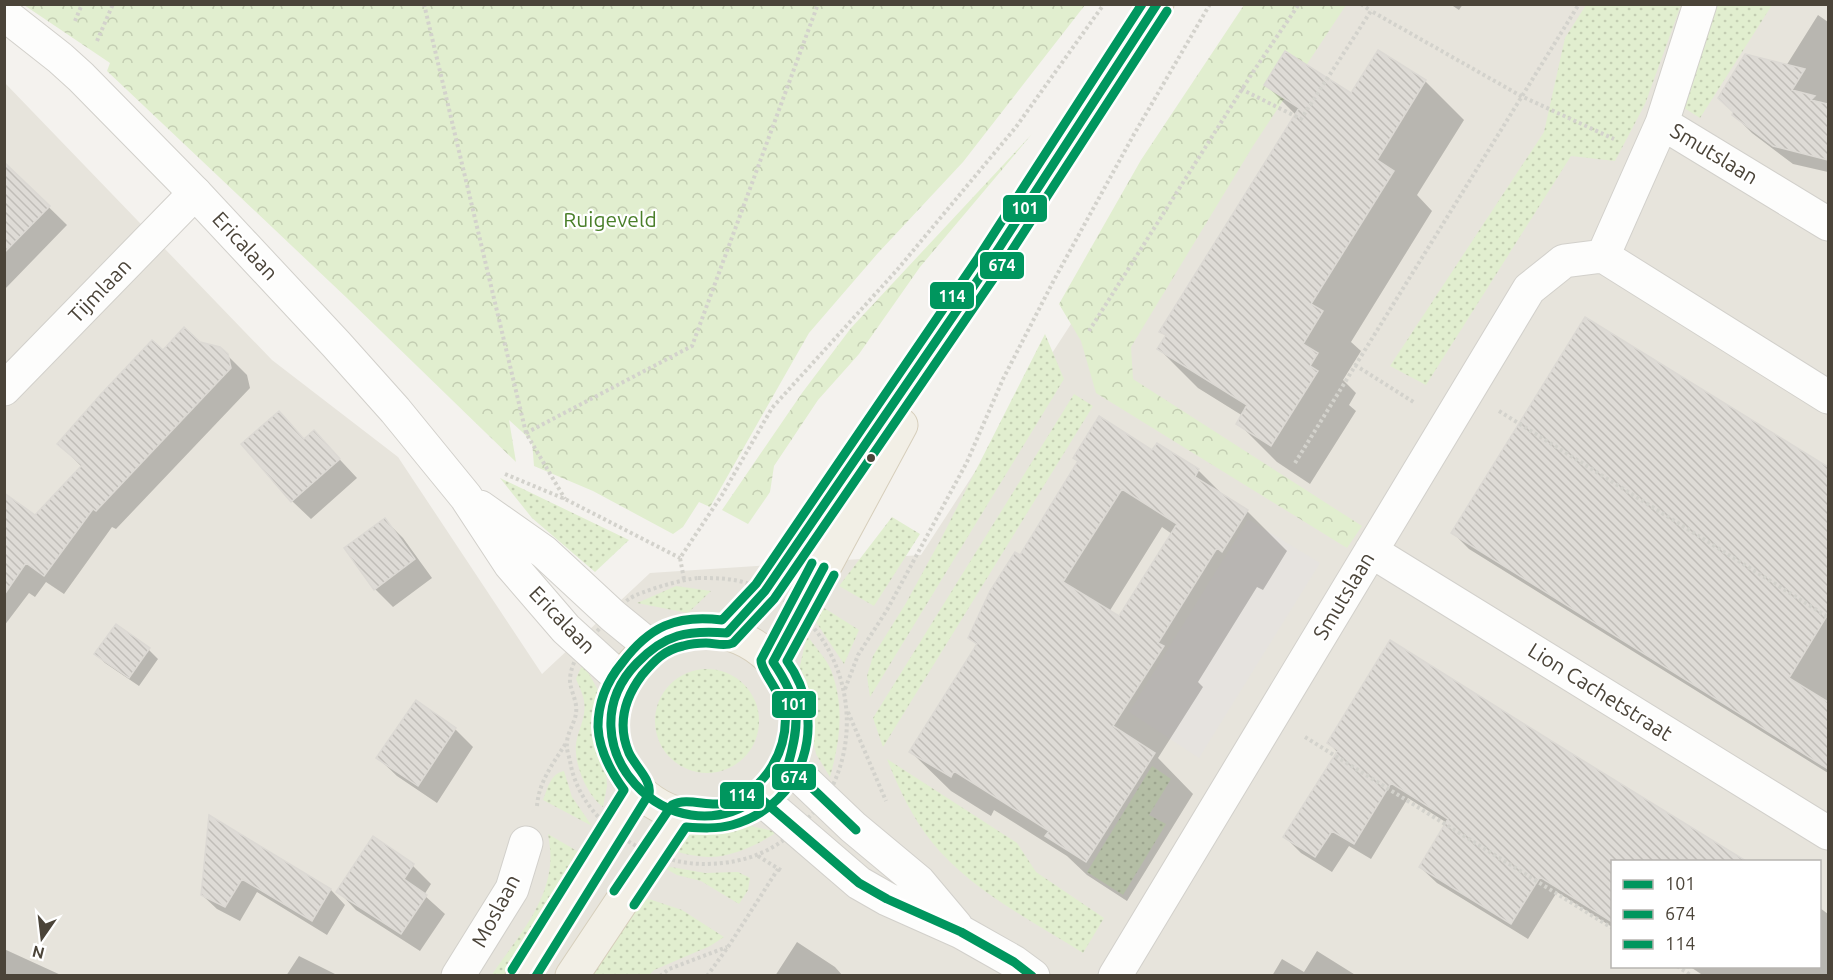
<svg xmlns="http://www.w3.org/2000/svg" width="1833" height="980" font-family="Ubuntu,sans-serif">
  <defs>
    <pattern id="grass-dots" width="8" height="8" patternUnits="userSpaceOnUse" patternTransform="scale(1.5)"><rect width="8" height="8" fill="#e1eecf"/><path d="M2 2h.1M6 6h.1" fill="none" stroke="#c3cdb2" stroke-width="1.8" stroke-linecap="round"/></pattern>
    <pattern id="forest-crowns" width="20" height="18" patternUnits="userSpaceOnUse" patternTransform="scale(1.5)"><rect width="20" height="18" fill="#e1eecf"/><path d="M2 6a3 3 0 1 1 6 0M12 15a3 3 0 1 1 6 0" fill="none" stroke="#c3cdb2"/></pattern>
    <pattern id="building-back-hatch" width="6" height="6" patternUnits="userSpaceOnUse" patternTransform="scale(1.5)"><rect width="6" height="6" fill="#dedbd6"/><path d="M-1 5l2 2M0 0l6 6M5-1l2 2" fill="none" stroke="#c0bdb8"/></pattern>
  </defs>
  <rect width="100%" height="100%" fill="#f4f2ee"/>
  <path fill="#e7e4dc" fill-rule="evenodd" d="M 1278,5 L 1828,5 L 1828,975 L 5,975 L 4,82 L 272,360 L 398,457 L 542,674 L 650,573 L 921,555 ZM 1612,862 L 1820,862 L 1820,966 L 1612,966 Z"/>
  <path fill="url(#grass-dots)" d="M 1586,5 L 1681,5 L 1645,104 L 1615,161 L 1571,156 L 1426,385 L 1390,366 L 1544,132 L 1565,38 Z
    M 1714,5 L 1772,5 L 1700,118 L 1681,106 Z
    M 1045,334 L 1064,379 L 870,697 L 867,676 L 873,656 L 906,603 L 941,539 Z
    M 1074,394 L 1093,406 L 883,747 L 873,718 Z
    M 500,478 L 629,540 L 595,572 L 532,518 Z
    M 892,517 L 920,534 L 874,606 L 839,586 Z
    M 676,586 L 711,591 L 688,613 L 637,603 Z
    M 821,606 L 859,630 L 844,664 L 814,619 Z
    M 807,635 C 814,646 826,658 831,670 C 845,708 840,740 830,777 L 816,754 L 799,670 Z
    M 583,663 L 599,692 L 602,705 L 607,786 L 603,807 C 587,795 574,765 576,744 C 578,729 587,717 584,701 C 583,694 579,686 576,679 Z
    M655 721a52 52 0 1 1 104 0a52 52 0 1 1-104 0Z
    M 887,759 L 1017,843 L 1036,872 L 1104,918 L 1083,953 C 1031,920 970,890 931,841 C 912,817 898,787 887,759 Z
    M 1152,766 L 1171,779 L 1149,815 L 1166,824 L 1123,895 L 1087,872 Z
    M 564,771 L 572,797 L 592,826 L 543,800 C 548,788 550,774 564,771 Z
    M 720,825 L 746,825 L 777,832 C 756,846 724,861 698,856 C 688,855 679,852 670,850 L 695,831 Z
    M 548,834 L 582,854 L 508,975 L 491,976 C 513,943 546,907 550,866 C 551,856 550,844 548,834 Z
    M 659,865 L 705,873 L 738,872 L 750,878 L 748,890 L 739,904 L 701,881 L 677,875 Z
    M 643,897 L 682,910 L 724,937 L 710,946 L 654,970 L 649,975 L 585,976 Z"/>
  <path fill="url(#forest-crowns)" d="M 24,5 L 1085,5 L 963,162 L 878,253 L 809,333 L 710,507 L 699,502 L 683,527 L 673,534 L 593,491 L 534,466 L 532,441 L 509,420 L 516,462 L 349,300 L 107,71 L 110,63 Z
    M 1244,5 L 1346,5 L 1253,146 L 1131,347 L 1133,379 L 1362,526 L 1347,548 L 1096,393 L 1081,341 L 1059,304 L 1141,160 Z
    M 1032,134 L 920,267 L 859,354 L 818,400 L 774,466 L 770,492 L 748,524 L 722,510 L 802,393 L 851,328 Z"/>
  <path fill="#e6e3df" d="M 1248,519 L 1320,563 L 1199,758 L 1129,712 Z"/>
  <path fill="#0003" fill-rule="evenodd" d="M 1450,4 L 1463,4 L 1459,10 Z
    M 1818,15 L 1828,22 L 1828,172 L 1793,164 L 1752,133 L 1734,115 L 1786,66 Z
    M 1378,52 L 1425,81 L 1464,120 L 1417,195 L 1432,211 L 1351,342 L 1361,351 L 1343,380 L 1356,393 L 1349,405 L 1356,411 L 1310,484 L 1277,462 L 1238,423 L 1243,416 L 1198,388 L 1159,349 L 1167,337 L 1161,331 L 1296,115 L 1266,85 L 1351,95 Z
    M 18,177 L 67,225 L 4,290 L 4,190 Z
    M 1585,319 L 1828,468 L 1828,773 L 1469,549 L 1453,533 Z
    M 199,343 L 227,355 L 247,375 L 250,388 L 116,529 L 112,527 L 64,594 L 46,582 L 35,597 L 29,593 L 4,626 L 4,509 L 35,517 L 82,467 L 59,444 L 163,352 Z
    M 279,413 L 305,440 L 314,432 L 357,478 L 311,519 L 292,501 Z
    M 1152,452 L 1198,470 L 1227,499 L 1247,511 L 1287,551 L 1263,590 L 1257,587 L 1198,682 L 1203,687 L 1158,758 L 1193,794 L 1127,901 L 1087,875 L 1067,856 L 994,810 L 991,816 L 951,791 L 911,752 L 977,645 L 970,637 L 1079,462 L 1075,458 ZM 1162,527 L 1172,534 L 1120,618 L 1109,612 Z
    M 385,520 L 403,538 L 432,578 L 393,607 L 375,589 Z
    M 116,627 L 149,650 L 158,659 L 139,686 L 105,663 L 96,654 Z
    M 1391,642 L 1744,862 L 1612,862 L 1612,927 L 1557,892 L 1528,939 L 1437,883 L 1420,867 L 1447,823 L 1408,798 L 1371,859 L 1349,846 L 1332,872 L 1301,853 L 1285,837 L 1338,753 L 1329,743 Z
    M 455,729 L 473,747 L 437,803 L 397,776 L 378,758 Z
    M 210,817 L 331,890 L 345,905 L 327,935 L 257,892 L 240,921 L 217,909 L 202,895 Z
    M 413,866 L 431,884 L 424,895 L 445,914 L 420,951 L 356,910 L 338,891 Z
    M 1820,908 L 1828,914 L 1828,976 L 1704,976 L 1689,966 L 1820,966 Z
    M 797,942 L 835,967 L 843,976 L 775,976 Z
    M 4,949 L 63,976 L 4,976 Z
    M 1317,951 L 1357,976 L 1272,976 L 1282,959 L 1304,972 Z
    M 299,956 L 339,976 L 286,976 Z"/>
  <path fill="url(#building-back-hatch)" stroke="#dcd9d4" stroke-width="1.5" fill-rule="evenodd" d="M 1378,50 L 1426,80 L 1377,160 L 1394,171 L 1311,304 L 1323,311 L 1303,344 L 1318,353 L 1310,366 L 1318,371 L 1271,446 L 1236,424 L 1247,405 L 1157,349 L 1166,335 L 1159,332 L 1299,108 L 1264,85 L 1285,51 L 1351,93 Z
    M 1745,54 L 1805,69 L 1792,90 L 1815,96 L 1811,100 L 1828,104 L 1828,160 L 1773,146 L 1732,115 L 1733,112 L 1718,98 Z
    M 4,162 L 50,206 L 4,253 Z
    M 1585,317 L 1828,467 L 1828,614 L 1789,678 L 1828,702 L 1828,769 L 1451,533 Z
    M 184,327 L 200,342 L 220,347 L 228,354 L 231,368 L 96,511 L 93,509 L 44,576 L 26,563 L 4,595 L 4,493 L 35,515 L 82,465 L 57,444 L 101,394 L 152,340 L 163,350 Z
    M 279,411 L 304,439 L 314,430 L 340,459 L 291,502 L 241,444 Z
    M 1099,416 L 1152,450 L 1157,443 L 1199,469 L 1195,477 L 1248,510 L 1222,552 L 1217,548 L 1158,643 L 1164,646 L 1113,726 L 1155,753 L 1086,862 L 1045,836 L 1049,831 L 954,771 L 951,777 L 909,752 L 977,644 L 968,638 L 990,591 L 1015,552 L 1020,555 L 1078,461 L 1073,458 ZM 1122,489 L 1177,524 L 1119,616 L 1063,582 Z
    M 385,518 L 415,559 L 374,590 L 344,548 Z
    M 116,624 L 150,648 L 129,678 L 94,654 Z
    M 1390,640 L 1561,747 L 1746,861 L 1612,861 L 1612,922 L 1540,877 L 1511,924 L 1419,867 L 1448,819 L 1391,783 L 1354,844 L 1332,831 L 1315,857 L 1283,837 L 1338,750 L 1327,743 Z
    M 416,700 L 456,728 L 418,786 L 376,758 Z
    M 209,815 L 331,889 L 312,921 L 242,879 L 225,907 L 201,895 Z
    M 373,836 L 414,864 L 404,879 L 427,895 L 401,934 L 336,892 Z"/>
  <g fill="none" stroke-linecap="round" stroke-linejoin="round">
    <g stroke="#d2d0cb" stroke-width="35">
      <path id="minor" d="M 1662,123 L 1700,4
        M 1603,256 L 1662,123 L 1828,224
        M 4,389 L 195,193
        M 1371,551 L 1828,833
        M 458,976 L 512,889 L 526,843
        M 1115,976 L 1529,289 L 1564,261 L 1603,256 L 1828,397"/>
    </g>
    <g stroke="#d2d0cb" stroke-width="35">
      <path id="tertiary" d="M 4,14 L 60,58 L 81,77 L 195,193 L 336,344 L 395,410 L 466,497 L 510,564 L 566,629 L 622,680
        M 480,507 L 544,552 L 613,616 L 651,647
        M 788,765 L 853,827 L 919,882 L 956,926
        M 759,797 L 859,883 L 887,899 L 961,932 L 1014,962 L 1033,976"/>
    </g>
    <g stroke="#d6cebb" stroke-width="35">
      <path id="primary" d="M611 724a93 93 0 1 1 186 0a93 93 0 1 1-186 0Z
        M 727,633 L 765,591 L 988,265 L 1157,4
        M 773,662 L 901,425
        M 522,976 L 638,790
        M 572,976 L 680,814"/>
    </g>
    <path stroke="#d3d2cc" stroke-width="4" stroke-dasharray="3 3" stroke-linecap="butt" d="M 424,4 L 526,433 L 565,499
      M 1361,4 L 1371,11
      M 75,21 L 82,4
      M 97,41 L 113,4
      M 1241,89 L 1301,119 L 1371,11 L 1521,96 L 1614,139
      M 1089,331 L 1253,72 L 1299,4
      M 1355,365 L 1415,403
      M 1499,411 L 1828,617
      M 526,433 L 692,346 L 818,4
      M 1295,463 L 1579,4
      M 505,474 L 565,499 L 680,558
      M 698,578 C 713,578 728,578 743,582 C 836,607 874,718 826,798 C 820,807 811,815 804,822 C 776,851 747,863 707,864 C 647,865 580,822 570,761 C 569,756 566,749 567,743 C 567,733 575,723 576,713 C 578,701 569,689 570,678 C 573,651 595,634 613,615 C 618,610 623,603 629,599 C 640,591 684,579 698,578 Z
      M 684,579 L 680,558 L 722,495 L 772,408 L 897,270 L 1016,127 L 1104,4
      M 845,689 L 858,655 L 887,610 L 967,462 L 1003,379 L 1054,280 L 1133,136 L 1210,4
      M 848,712 L 886,801
      M 1305,737 L 1612,928
      M 537,806 C 539,781 553,764 566,743
      M 758,856 L 782,871
      M 1677,966 L 1692,976
      M 660,976 L 669,969 L 727,947
      M 707,976 L 728,947 L 778,869"/>
    <use href="#minor" stroke="#fdfdfc" stroke-width="33"/>
    <use href="#tertiary" stroke="#fdfdfc" stroke-width="33"/>
    <use href="#primary" stroke="#f2efe6" stroke-width="33"/>
    <g stroke="#fff" stroke-width="14">
      <path id="bus-1" d="M 824,567 L 773,662 C 800,702 801,719 788,765 L 856,830
        M 1032,976 L 1014,962 L 961,932 L 887,899 L 859,883 L 759,797 C 669,863 560,742 637,663 C 665,634 687,630 727,633 L 765,591 L 988,265 L 1157,4"/>
    </g>
    <g stroke="#fff" stroke-width="14">
      <path id="bus-2" d="M 634,905 L 686,827 C 701,828 717,829 732,825 C 805,805 830,721 787,661 L 834,575
        M 536,976 L 649,794 C 652,780 635,766 629,753 C 617,725 624,699 642,675 C 654,661 664,650 683,646 C 690,644 698,643 706,643 C 715,643 724,647 733,643 L 774,599 L 998,272 L 1167,11"/>
    </g>
    <g stroke="#fff" stroke-width="14">
      <path id="bus-3" d="M 614,891 L 672,805 C 685,798 704,805 718,804 C 760,798 789,753 785,713 C 782,693 761,672 761,660 L 812,563
        M 512,970 L 624,790 C 611,772 599,750 598,727 C 598,703 607,681 622,663 C 649,627 676,614 722,620 L 756,584 L 978,258 L 1142,4"/>
    </g>
    <use href="#bus-1" stroke="#00965e" stroke-width="9"/>
    <use href="#bus-2" stroke="#00965e" stroke-width="9"/>
    <use href="#bus-3" stroke="#00965e" stroke-width="9"/>
  </g>
  <circle fill="#4b4439" stroke="#fff" stroke-width="2" cx="871" cy="458" r="5"/>
  <g text-anchor="middle" stroke-width="4.5" stroke-linejoin="round" paint-order="stroke">
    <g font-size="21" fill="#4b4439" stroke="#fff">
      <text transform="translate(1714 154) rotate(31)" y="7">Smutslaan</text>
      <text transform="translate(245 246) rotate(47)" y="7">Ericalaan</text>
      <text transform="translate(100 291) rotate(-46)" y="7">Tijmlaan</text>
      <text transform="translate(1344 596) rotate(-59)" y="7">Smutslaan</text>
      <text transform="translate(562 620) rotate(46)" y="7">Ericalaan</text>
      <text transform="translate(1600 692) rotate(32)" y="7">Lion Cachetstraat</text>
      <text transform="translate(496 911) rotate(-62)" y="7">Moslaan</text>
    </g>
    <g font-size="21" fill="#4a7f2a" stroke="#fff">
      <text x="610" y="227">Ruigeveld</text>
    </g>
  </g>
  <g stroke="#fff" stroke-width="2">
    <rect x="1002" y="194" width="46" height="29" rx="6" fill="#00965e"/>
    <rect x="979" y="251" width="46" height="29" rx="6" fill="#00965e"/>
    <rect x="929" y="281" width="46" height="29" rx="6" fill="#00965e"/>
    <rect x="771" y="690" width="46" height="29" rx="6" fill="#00965e"/>
    <rect x="771" y="763" width="46" height="28" rx="6" fill="#00965e"/>
    <rect x="719" y="781" width="46" height="29" rx="6" fill="#00965e"/>
  </g>
  <g font-size="16" text-anchor="middle" font-weight="bold" fill="#fff">
    <text x="1025" y="214">101</text>
    <text x="1002" y="271">674</text>
    <text x="952" y="302">114</text>
    <text x="794" y="710">101</text>
    <text x="794" y="783">674</text>
    <text x="742" y="801">114</text>
  </g>
  <rect width="1833" height="980" fill="none" stroke="#4b4439" stroke-width="12"/>
  <rect x="1611" y="860" width="210" height="108" fill="#ffffff" stroke="#b7b4b0" stroke-width="1.5"/>
  <rect x="1623" y="880" width="30" height="9" fill="#00965e" stroke="#b7b4b0" stroke-width="1.5"/>
  <text x="1665" y="890" font-size="18" fill="#4b4439">101</text>
  <rect x="1623" y="910" width="30" height="9" fill="#00965e" stroke="#b7b4b0" stroke-width="1.5"/>
  <text x="1665" y="920" font-size="18" fill="#4b4439">674</text>
  <rect x="1623" y="940" width="30" height="9" fill="#00965e" stroke="#b7b4b0" stroke-width="1.5"/>
  <text x="1665" y="950" font-size="18" fill="#4b4439">114</text>
  <g transform="translate(42 938) rotate(194)" stroke="#ffffff" stroke-width="4.5" paint-order="stroke">
  <path d="M0-4.5L10 22L0 15L-10 22Z" fill="#4b4439"/>
  <text y="-9" font-size="16" font-weight="bold" text-anchor="middle" fill="#4b4439">N</text>
  </g>
</svg>
